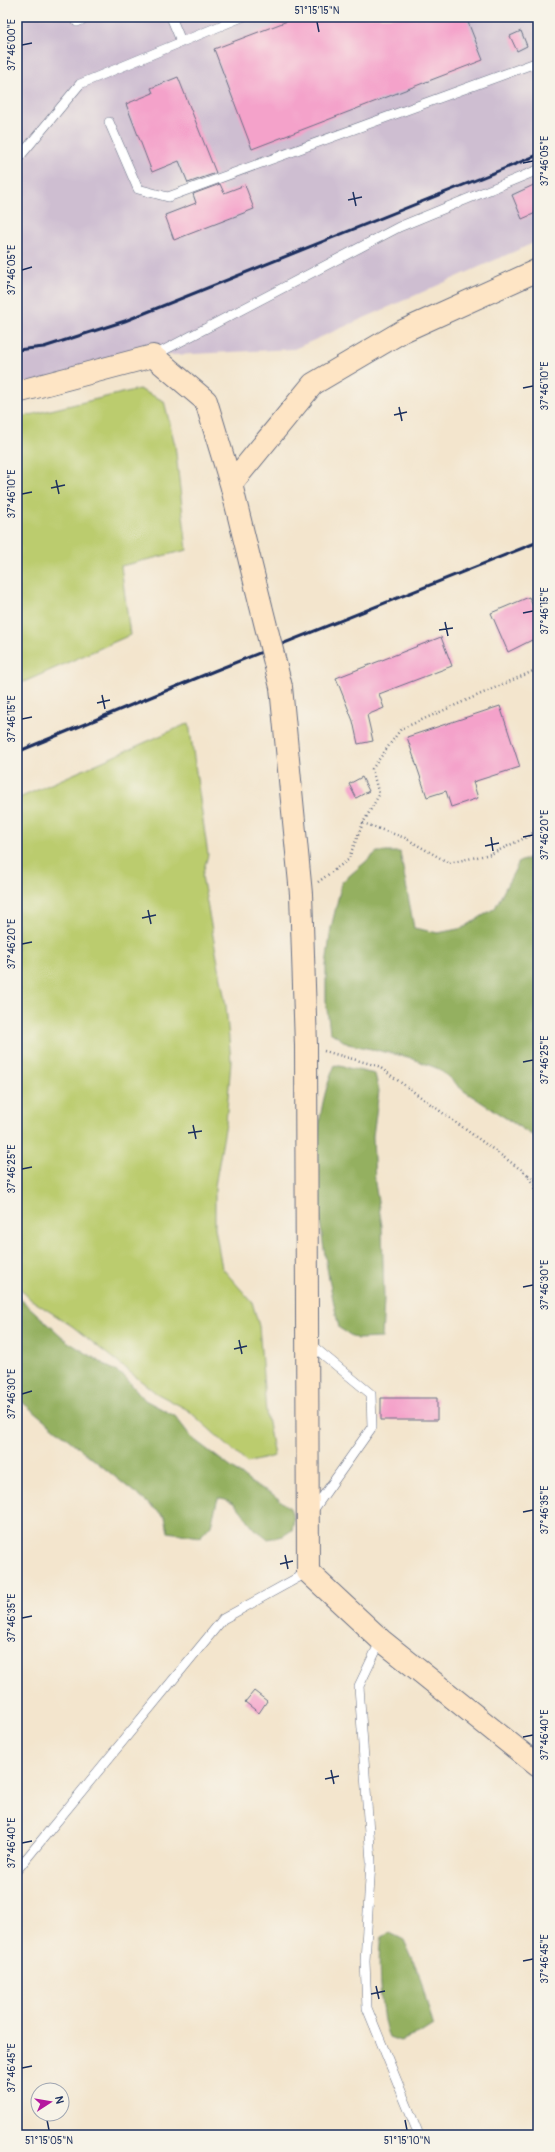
<svg xmlns="http://www.w3.org/2000/svg" width="555" height="2152" font-family="Pangolin,sans-serif">
  <rect width="100%" height="100%" fill="#f7f3e8"/>
  <filter id="ink" filterUnits="userSpaceOnUse"><feTurbulence type="fractalNoise" baseFrequency=".025" numOctaves="2"/><feDisplacementMap in="SourceGraphic" scale="8" xChannelSelector="R" yChannelSelector="G"/><feConvolveMatrix kernelMatrix="1 2 1 2 8 2 1 2 1" color-interpolation-filters="sRGB"/></filter>
  <filter id="wash" filterUnits="userSpaceOnUse"><feTurbulence type="fractalNoise" baseFrequency=".012" numOctaves="4" result="noise"/><feDisplacementMap in="SourceGraphic" scale="16" xChannelSelector="R" yChannelSelector="G"/><feGaussianBlur stdDeviation="0.9" result="paint"/><feColorMatrix in="noise" values="0 0 0 0 0 0 0 0 0 0 0 0 0 0 0 0 0 1.4 0 .05"/><feComposite in="paint" operator="in"/></filter>
  <g filter="url(#wash)">
    <rect width="100%" height="100%" fill="#f3e5cd"/>
    <path fill="#cebed1" d="M 17,17 L 538,17 L 538,241 L 294,349 L 153,356 L 17,392 Z"/>
    <path fill="#bbcc6e" stroke="#6b7e66" d="M 139,389 L 164,401 L 175,445 L 187,550 L 121,566 L 130,635 L 17,685 L 17,418 Z
      M 189,723 L 208,855 L 202,876 L 226,1006 L 231,1061 L 226,1123 L 215,1186 L 215,1228 L 222,1268 L 252,1302 L 259,1326 L 266,1412 L 274,1456 L 247,1463 L 188,1410 L 156,1393 L 72,1326 L 30,1299 L 17,1285 L 17,799 Z"/>
    <path fill="#94b061" stroke="#587060" d="M 377,852 L 400,852 L 414,928 L 438,933 L 463,928 L 495,908 L 519,862 L 538,855 L 538,1139 L 464,1091 L 439,1069 L 408,1057 L 348,1044 L 330,1032 L 326,1002 L 326,965 L 331,928 L 342,882 Z
      M 335,1065 L 375,1074 L 379,1091 L 373,1136 L 375,1183 L 382,1226 L 384,1299 L 382,1338 L 357,1339 L 339,1328 C 322,1249 301,1142 335,1065 Z
      M 17,1296 L 68,1342 L 125,1377 L 145,1400 L 175,1416 L 192,1438 L 253,1484 L 271,1493 L 290,1508 L 294,1519 L 292,1530 L 283,1536 L 268,1539 C 264,1535 259,1532 255,1529 C 244,1517 237,1498 218,1498 L 211,1525 L 200,1537 L 168,1532 L 165,1517 L 17,1398 Z
      M 390,1933 L 404,1940 L 419,1974 L 433,2025 L 419,2034 L 400,2041 L 389,2037 C 380,2017 377,1959 381,1937 Z"/>
    <g id="blocks">
      <path fill="#f4a2ca" d="M 298,17 L 466,17 L 483,60 L 252,149 L 214,49 Z
        M 521,31 L 527,46 L 517,51 L 510,36 Z
        M 178,77 L 216,173 L 188,183 L 179,161 L 152,172 L 126,104 L 153,93 L 151,88 Z
        M 538,183 L 538,212 L 522,219 L 512,195 Z
        M 220,184 L 224,193 L 245,185 L 254,209 L 174,240 L 165,215 L 196,203 L 193,194 Z
        M 529,597 L 538,618 L 538,637 L 508,652 L 491,613 Z
        M 441,637 L 452,666 L 379,694 L 384,708 L 367,715 L 373,741 L 358,744 L 353,721 L 336,678 Z
        M 500,706 L 520,767 L 473,782 L 478,798 L 451,807 L 446,791 L 427,797 L 407,737 Z
        M 362,777 L 369,791 L 356,798 L 349,784 Z
        M 381,1398 L 437,1398 L 437,1420 L 381,1420 Z
        M 254,1691 L 267,1701 L 259,1713 L 245,1702 Z"/>
    </g>
  </g>
  <g filter="url(#ink)">
    <use href="#blocks" fill-opacity="0" stroke="#676f85" stroke-width="1"/>
    <g fill="none" stroke-linecap="round" stroke-linejoin="round">
      <g stroke="#676f85" stroke-width="10">
        <path id="lane" d="M 171,17 L 181,41
          M 77,22 L 89,17
          M 109,122 L 138,189 L 168,197 L 538,62
          M 17,160 L 80,84 L 242,17
          M 153,356 L 399,227 L 538,170
          M 309,1343 L 371,1394 L 372,1427 L 312,1512
          M 381,1640 L 359,1686 L 371,1862 L 365,1961 L 367,2008 L 419,2135
          M 17,1870 L 223,1619 L 308,1572"/>
      </g>
      <g stroke="#676f85" stroke-width="24">
        <path id="secondary" d="M 17,392 L 153,356 L 206,401 L 231,484 L 256,586
          M 231,484 L 313,384 L 403,331 L 538,270
          M 281,687 L 301,894 L 306,1046 L 308,1572 L 381,1640 L 538,1766"/>
      </g>
      <path stroke="#676f85" stroke-width="2.5" stroke-dasharray="1 3" stroke-linecap="butt" d="M 363,823 L 405,838 L 449,863 L 491,854 L 531,835 L 538,824
        M 318,882 L 348,860 L 363,823 L 379,795 L 372,769 L 401,729 L 538,669
        M 324,1051 L 378,1066 L 527,1174 L 538,1193
        M 528,1175 L 538,1181"/>
      <use href="#lane" stroke="#fff" stroke-width="9"/>
      <use href="#secondary" stroke="#fee5c5" stroke-width="22"/>
      <path stroke="#1b2f5e" stroke-width="3" d="M 17,350 L 44,347 L 125,321 L 538,155
        M 17,752 L 214,671 L 538,542"/>
      <g stroke="#676f85" stroke-width="24" stroke-linecap="butt">
        <path id="secondary-bridge" d="M 256,586 L 281,687"/>
      </g>
      <use href="#secondary-bridge" stroke="#fee5c5" stroke-width="22"/>
    </g>
  </g>
  <path fill="none" stroke="#1b2f5e" stroke-width="1.5" d="M 317,22 L 319,32M 22,45 L 32,43M 523,163 L 533,161M 353,192 L 356,206M 348,200 L 362,197M 22,270 L 32,267M 523,388 L 533,386M 399,407 L 402,421M 394,415 L 407,412M 56,480 L 59,494M 51,488 L 65,485M 22,494 L 32,492M 523,613 L 533,611M 445,622 L 448,636M 439,630 L 453,628M 102,695 L 105,709M 97,703 L 110,700M 22,719 L 32,717M 491,837 L 493,851M 523,837 L 533,835M 485,846 L 499,843M 148,910 L 151,924M 142,918 L 156,915M 22,944 L 32,942M 523,1062 L 533,1060M 193,1125 L 196,1139M 188,1133 L 202,1131M 22,1169 L 32,1167M 523,1287 L 533,1285M 239,1340 L 242,1354M 234,1349 L 247,1346M 22,1394 L 32,1391M 523,1512 L 533,1510M 285,1555 L 288,1569M 280,1564 L 293,1561M 22,1618 L 32,1616M 523,1737 L 533,1735M 331,1770 L 334,1784M 325,1779 L 339,1776M 22,1843 L 32,1841M 523,1961 L 533,1959M 376,1986 L 379,1999M 371,1994 L 385,1991M 22,2068 L 32,2066M 47,2120 L 49,2130M 405,2120 L 407,2130"/>
  <rect width="555" height="2152" fill="none" stroke="#f7f3e8" stroke-width="44"/>
  <g transform="translate(50 2102) rotate(78)"><circle r="19" fill="#f7f3e8" stroke="#9fa5b1"/>
  <path d="M0-3L7 15L0 10L-7 15Z" fill="#b5179e"/>
  <text y="-6" font-size="11" font-weight="bold" text-anchor="middle" fill="#1b2f5e">N</text>
  </g>
  <rect x="22" y="22" width="511" height="2108" fill="none" stroke="#1b2f5e" stroke-width="1.5"/>
  <g font-size="10" text-anchor="middle" fill="#1b2f5e">
    <text x="317" y="14">51°15'15"N</text>
    <text transform="translate(11 45) rotate(-90)" y="4">37°46'00"E</text>
    <text transform="translate(544 161) rotate(-90)" y="4">37°46'05"E</text>
    <text transform="translate(11 270) rotate(-90)" y="4">37°46'05"E</text>
    <text transform="translate(544 386) rotate(-90)" y="4">37°46'10"E</text>
    <text transform="translate(11 494) rotate(-90)" y="4">37°46'10"E</text>
    <text transform="translate(544 611) rotate(-90)" y="4">37°46'15"E</text>
    <text transform="translate(11 719) rotate(-90)" y="4">37°46'15"E</text>
    <text transform="translate(544 835) rotate(-90)" y="4">37°46'20"E</text>
    <text transform="translate(11 944) rotate(-90)" y="4">37°46'20"E</text>
    <text transform="translate(544 1060) rotate(-90)" y="4">37°46'25"E</text>
    <text transform="translate(11 1169) rotate(-90)" y="4">37°46'25"E</text>
    <text transform="translate(544 1285) rotate(-90)" y="4">37°46'30"E</text>
    <text transform="translate(11 1394) rotate(-90)" y="4">37°46'30"E</text>
    <text transform="translate(544 1510) rotate(-90)" y="4">37°46'35"E</text>
    <text transform="translate(11 1618) rotate(-90)" y="4">37°46'35"E</text>
    <text transform="translate(544 1735) rotate(-90)" y="4">37°46'40"E</text>
    <text transform="translate(11 1843) rotate(-90)" y="4">37°46'40"E</text>
    <text transform="translate(544 1959) rotate(-90)" y="4">37°46'45"E</text>
    <text transform="translate(11 2068) rotate(-90)" y="4">37°46'45"E</text>
    <text x="49" y="2144">51°15'05"N</text>
    <text x="407" y="2144">51°15'10"N</text>
  </g>
</svg>
